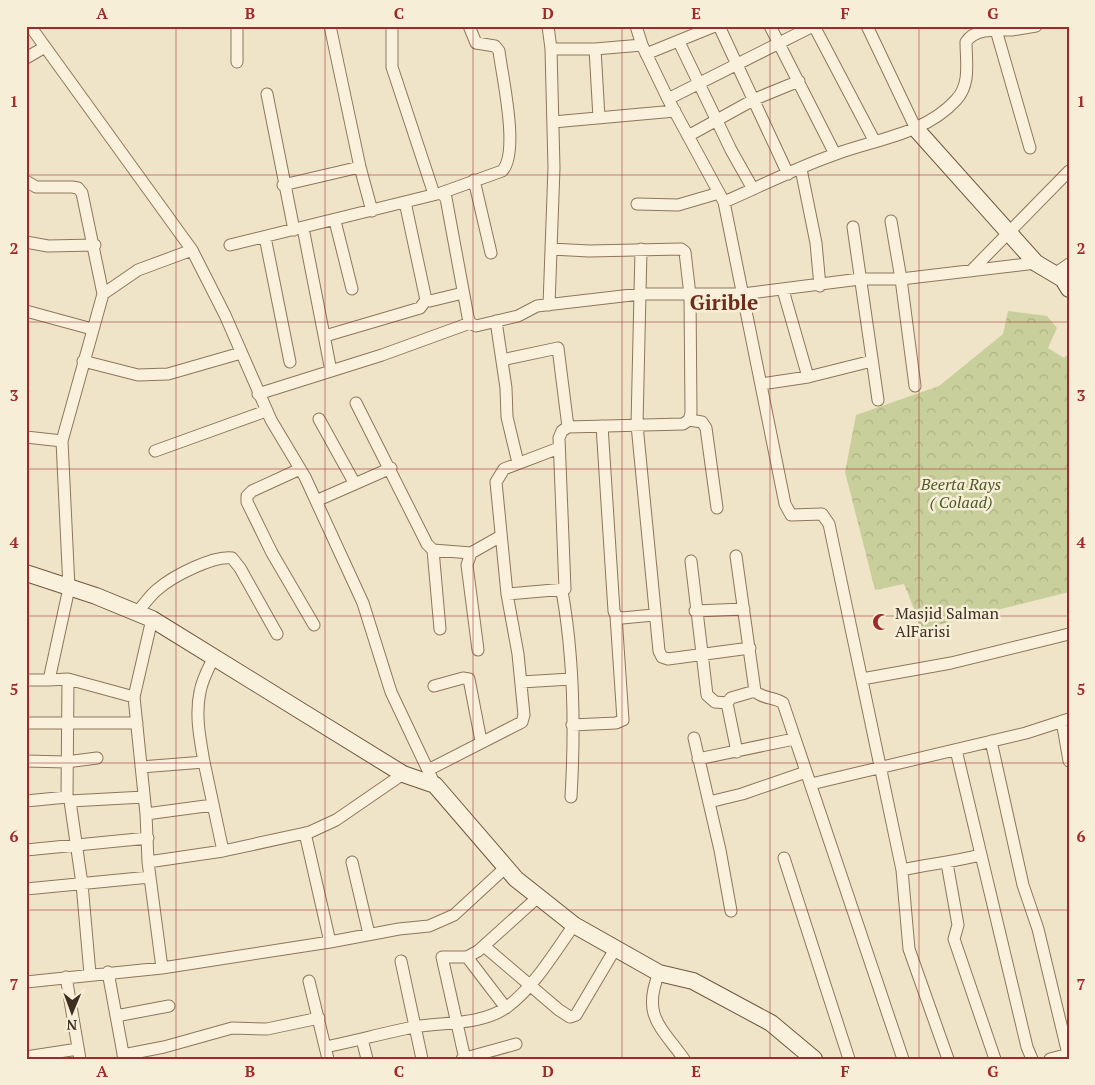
<svg xmlns="http://www.w3.org/2000/svg" width="1095" height="1085" font-family="'PT Serif',serif">
  <defs>
    <pattern id="park-crowns" width="20" height="18" patternUnits="userSpaceOnUse" patternTransform="scale(1.25)"><rect width="20" height="18" fill="#c9cf9b"/><path d="M2 6a3 3 0 1 1 6 0M12 15a3 3 0 1 1 6 0" fill="none" stroke="#aeb285"/></pattern>
  </defs>
  <rect width="100%" height="100%" fill="#f0e4c8"/>
  <path fill="url(#park-crowns)" d="M 1008,311 L 1047,316 L 1057,328 L 1048,348 L 1064,358 L 1069,353 L 1069,592 L 922,629 L 904,584 L 875,590 L 845,472 L 856,415 L 939,386 L 1003,334 Z"/>
  <g fill="none" stroke-linecap="round" stroke-linejoin="round">
    <g stroke="#8d765c" stroke-width="13">
      <path id="street" d="M 30,26 L 192,250 L 225,315 L 271,420 L 305,477 L 363,603 L 391,692 L 435,785
        M 330,26 L 360,167 L 372,211
        M 392,26 L 392,67 L 434,194
        M 548,26 L 551,49
        M 636,26 L 642,45 L 668,99 L 724,202 L 785,504 L 791,515 L 822,514 L 829,524 L 902,870 L 909,949 L 948,1059
        M 719,26 L 788,174
        M 770,26 L 835,154
        M 814,26 L 875,142
        M 867,26 L 916,129
        M 996,30 L 1030,148
        M 1012,30 L 1036,26
        M 679,42 L 731,150 L 753,189
        M 595,49 L 599,118
        M 646,54 L 715,26
        M 26,58 L 45,47
        M 237,62 L 237,26
        M 267,94 L 294,230
        M 668,99 L 813,26
        M 553,122 L 675,111
        M 688,136 L 755,99 L 799,81
        M 801,169 L 816,243 L 820,286
        M 474,180 L 491,253
        M 26,181 L 36,187 L 72,187 L 78,188 L 82,193 L 103,294 L 62,441 L 69,588 L 49,680 L 68,679 L 134,697
        M 283,185 L 360,167
        M 441,193 L 502,171 C 520,153 502,76 499,51 L 495,46 L 476,43 L 469,26
        M 405,202 L 426,300 L 430,301 L 463,293
        M 724,202 C 761,186 798,167 836,154 C 877,139 925,134 956,100 C 971,84 966,62 966,42 C 975,28 997,30 1012,30 L 1011,26
        M 637,204 L 678,205 L 719,193
        M 335,221 L 352,289
        M 891,221 L 901,279 L 915,386
        M 853,227 L 878,400
        M 303,228 L 331,371
        M 265,237 L 290,362
        M 26,242 L 48,246 L 95,245
        M 230,245 L 441,193 L 446,198 L 468,317 L 470,323 L 476,326 L 518,316 L 537,306 L 640,294 L 743,294 L 860,279 L 901,279 L 1036,263
        M 641,249 L 637,425 L 659,651 L 662,657 L 668,659 L 750,648
        M 971,271 L 1069,171
        M 1056,273 L 1069,264
        M 783,290 L 808,377
        M 103,294 L 138,270 L 192,250
        M 549,305 L 554,168 L 551,49 L 595,49 L 642,45
        M 26,311 L 92,329
        M 496,321 L 506,388 L 507,417 L 518,463
        M 325,336 L 420,308 L 426,300
        M 502,360 L 558,348 L 568,427
        M 83,361 L 138,375 L 168,374 L 241,353
        M 761,384 L 808,377 L 872,361
        M 258,394 L 382,355 L 470,323
        M 356,403 L 427,544 L 433,550 L 471,553
        M 319,419 L 355,484
        M 689,420 L 702,422 L 706,428 L 717,508
        M 602,426 L 614,611 L 616,616 L 622,618 L 654,615
        M 26,437 L 62,441
        M 155,451 L 266,411
        M 300,469 L 252,491 L 247,496 L 247,502 L 272,553 L 314,625
        M 316,501 L 391,468
        M 433,550 L 440,629
        M 736,556 L 755,691 C 762,699 775,697 783,703 L 903,1059
        M 691,561 L 707,695 L 715,702 L 727,703
        M 562,591 C 574,658 575,729 571,797
        M 507,594 L 565,589 L 559,438 L 562,431 L 568,427 L 683,424 L 689,420 L 691,413 L 690,295 L 685,252 L 681,249 L 589,251 L 551,249
        M 695,611 L 744,609
        M 137,612 C 144,605 150,595 158,589 C 173,576 214,555 232,558 L 240,568 L 277,634
        M 152,619 L 134,697 L 146,814 L 148,862 L 162,968
        M 478,650 L 467,565 L 471,553 L 501,536
        M 68,679 L 67,797 L 70,801 L 82,884 L 90,974
        M 862,679 L 951,663 L 1069,634
        M 26,680 L 49,680
        M 521,682 L 571,679
        M 434,686 L 463,678 L 469,679 L 481,741
        M 1062,721 L 1069,761
        M 26,723 L 137,723
        M 572,725 L 616,723 L 623,720 L 616,616
        M 694,738 L 720,850 L 731,911
        M 991,741 L 1023,885 L 1038,929 L 1068,1054
        M 956,750 L 1027,1047 L 1032,1059
        M 737,752 L 727,703 L 731,698 L 755,691
        M 698,759 L 794,739
        M 26,761 L 66,762 L 97,758
        M 204,762 L 223,851
        M 141,767 L 204,762 C 200,739 195,715 200,692 C 202,680 208,669 213,659
        M 428,770 L 522,722 L 524,715 L 518,654 L 507,594 L 496,482 L 504,469 L 559,448
        M 811,784 L 1026,733 L 1069,719
        M 26,801 L 67,797
        M 70,801 L 144,797
        M 709,802 L 742,794 L 806,772
        M 146,814 L 213,805
        M 305,833 L 330,942
        M 26,850 L 148,838
        M 784,858 L 849,1059
        M 148,862 L 223,851 L 310,832 L 336,820 L 403,774
        M 352,862 L 369,934
        M 947,863 L 958,925 L 954,939 L 995,1059
        M 902,870 C 928,864 954,862 980,855
        M 26,889 L 150,877
        M 484,946 L 559,1010 L 570,1017 L 576,1015 L 615,949
        M 467,957 L 506,1008
        M 401,961 L 422,1059
        M 108,972 L 124,1059
        M 659,973 C 642,1015 660,1026 684,1059
        M 66,977 L 80,1059
        M 309,981 L 328,1059
        M 26,982 L 162,968 L 330,942 L 399,929 L 429,926 L 454,915 L 505,868
        M 116,1016 L 169,1006
        M 362,1039 L 367,1059
        M 325,1047 C 355,1041 384,1033 414,1027 C 442,1022 483,1025 507,1007 C 535,986 554,953 574,925
        M 123,1055 L 164,1047 L 232,1028 L 267,1029 L 319,1018
        M 26,1057 L 78,1049
        M 462,1059 L 516,1044
        M 465,1059 L 442,957 L 467,957 L 478,951 L 537,898
        M 1050,1059 L 1069,1054"/>
    </g>
    <g stroke="#6f573f" stroke-width="18">
      <path id="secondary" d="M 916,129 L 1036,263 L 1063,279 L 1069,289
        M 26,573 L 96,596 L 152,619 L 403,774 L 435,785 L 516,879 L 574,925 L 659,973 L 693,981 L 771,1023 L 814,1059"/>
    </g>
    <use href="#street" stroke="#faf1dc" stroke-width="11"/>
    <use href="#secondary" stroke="#faf1dc" stroke-width="16"/>
  </g>
  <path fill="none" stroke="#9e2a2b" stroke-width="1" stroke-opacity="0.55" d="M 176,26 L 176,1059M 325,26 L 325,1059M 473,26 L 473,1059M 622,26 L 622,1059M 770,26 L 770,1059M 919,26 L 919,1059M 26,175 L 1069,175M 26,322 L 1069,322M 26,469 L 1069,469M 26,616 L 1069,616M 26,763 L 1069,763M 26,910 L 1069,910"/>
  <defs>
    <g id="mosque-bare" transform="scale(1.35)"><path d="M3.5-4.9A6 6 0 1 0 3.5 4.9A5 5 0 1 1 3.5-4.9Z" fill="#9e2a2b" stroke="#f7eed8" stroke-width="2.5" paint-order="stroke"/></g>
  </defs>
  <g fill-rule="evenodd">
    <use href="#mosque-bare" x="881" y="622"/>
  </g>
  <g text-anchor="middle" stroke-width="5" stroke-linejoin="round" paint-order="stroke">
    <g font-size="16" font-style="italic" fill="#4d5a26" stroke="#f7eed8">
      <text x="961" y="490">Beerta Rays<tspan x="961" dy="18">( Colaad)</tspan></text>
    </g>
    <g font-size="16" fill="#3d2e20" stroke="#f7eed8" text-anchor="start">
      <text x="895" y="619">Masjid Salman<tspan x="895" dy="18">AlFarisi</tspan></text>
    </g>
    <g font-size="21" font-weight="bold" fill="#6b2e1e" stroke="#f7eed8">
      <text x="724" y="310">Girible</text>
    </g>
  </g>
  <rect width="1095" height="1085" fill="none" stroke="#f7eed8" stroke-width="55"/>
  <g transform="translate(72 1012) rotate(181)" stroke="#f7eed8" stroke-width="4" paint-order="stroke">
  <path d="M0-4L9 19L0 12L-9 19Z" fill="#3d2e20"/>
  <text y="-8" font-size="14" font-weight="bold" text-anchor="middle" fill="#3d2e20">N</text>
  </g>
  <rect x="28" y="28" width="1040" height="1030" fill="none" stroke="#9e2a2b" stroke-width="2"/>
  <g font-size="16" text-anchor="middle" font-weight="bold" fill="#9e2a2b">
    <text x="102" y="19">A</text>
    <text x="250" y="19">B</text>
    <text x="399" y="19">C</text>
    <text x="548" y="19">D</text>
    <text x="696" y="19">E</text>
    <text x="845" y="19">F</text>
    <text x="993" y="19">G</text>
    <text x="14" y="107">1</text>
    <text x="1081" y="107">1</text>
    <text x="14" y="254">2</text>
    <text x="1081" y="254">2</text>
    <text x="14" y="401">3</text>
    <text x="1081" y="401">3</text>
    <text x="14" y="548">4</text>
    <text x="1081" y="548">4</text>
    <text x="14" y="695">5</text>
    <text x="1081" y="695">5</text>
    <text x="14" y="842">6</text>
    <text x="1081" y="842">6</text>
    <text x="14" y="990">7</text>
    <text x="1081" y="990">7</text>
    <text x="102" y="1077">A</text>
    <text x="250" y="1077">B</text>
    <text x="399" y="1077">C</text>
    <text x="548" y="1077">D</text>
    <text x="696" y="1077">E</text>
    <text x="845" y="1077">F</text>
    <text x="993" y="1077">G</text>
  </g>
</svg>
